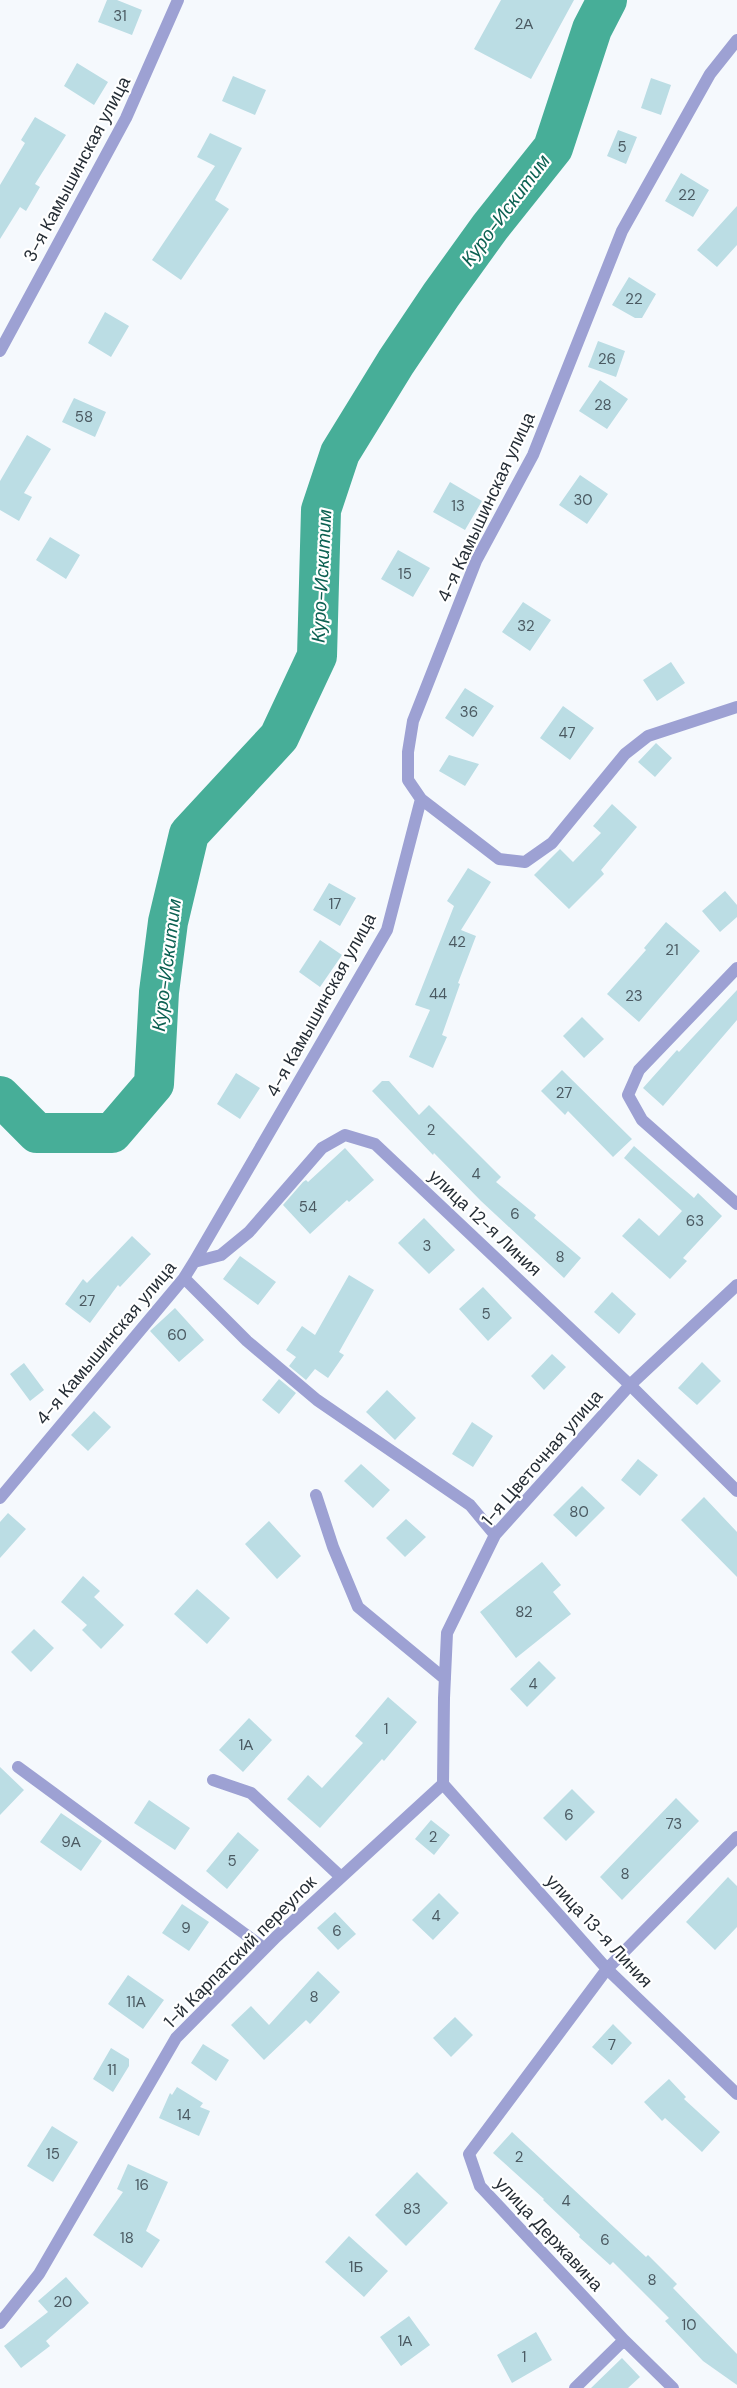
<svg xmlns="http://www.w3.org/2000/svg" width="737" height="2388" font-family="'DM Sans',sans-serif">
  <rect width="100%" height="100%" fill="#f5f9fd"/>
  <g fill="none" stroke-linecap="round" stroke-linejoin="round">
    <path stroke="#47ae98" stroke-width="40" d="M 0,1096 L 37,1133 L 112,1133 L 154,1084 L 159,992 L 168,922 L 189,834 L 279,737 L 317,656 L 321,510 L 340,453 L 396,362 L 441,295 L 490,227 L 553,148 L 592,29 L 607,0"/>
  </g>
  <path fill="#bbdde4" d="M 107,0 L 117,0 L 142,10 L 132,35 L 98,22 Z
    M 501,0 L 574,0 L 531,79 L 474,49 Z
    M 77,63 L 108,82 L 94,105 L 64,86 Z
    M 233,76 L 266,90 L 255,115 L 222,101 Z
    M 651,78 L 671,85 L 661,115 L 641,108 Z
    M 35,117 L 66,135 L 35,184 L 40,187 L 26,211 L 20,207 L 0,239 L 0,185 L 25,143 L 21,140 Z
    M 618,130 L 637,137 L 626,164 L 607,156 Z
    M 210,133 L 242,148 L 215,200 L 229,209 L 181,280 L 152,260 L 215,166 L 197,157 Z
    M 681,173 L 709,190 L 693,217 L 665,201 Z
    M 737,206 L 737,245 L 717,267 L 697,250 Z
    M 629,277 L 656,294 L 642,318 L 635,318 L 612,305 Z
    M 105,312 L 129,326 L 111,357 L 88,343 Z
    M 598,341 L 625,351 L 616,377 L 588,367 Z
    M 600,380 L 628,399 L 607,429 L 579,411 Z
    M 74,398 L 106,412 L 95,437 L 62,422 Z
    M 27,435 L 51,449 L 24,493 L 32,497 L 19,521 L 0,510 L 0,481 Z
    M 580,475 L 608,494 L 587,524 L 559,505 Z
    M 450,482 L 482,501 L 465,530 L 433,512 Z
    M 50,537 L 80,555 L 66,579 L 36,560 Z
    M 398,550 L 430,568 L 413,597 L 381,579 Z
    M 523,602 L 551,620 L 530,651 L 502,632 Z
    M 671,662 L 685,683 L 657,701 L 643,680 Z
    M 465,688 L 494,706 L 473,737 L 445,718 Z
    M 563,706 L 594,728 L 570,760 L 540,738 Z
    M 656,743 L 672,758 L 655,777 L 638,762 Z
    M 449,755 L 479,764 L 465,786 L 439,771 Z
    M 612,804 L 637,827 L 601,870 L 604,874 L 569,909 L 534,875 L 560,849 L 573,862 L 601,833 L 593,826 Z
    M 468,868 L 491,882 L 461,930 L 476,936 L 458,983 L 460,984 L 442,1035 L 447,1037 L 433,1068 L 409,1057 L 430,1010 L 415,1005 L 454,906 L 447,901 Z
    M 329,883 L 356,898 L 340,926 L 313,910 Z
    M 725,891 L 737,905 L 737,917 L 720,932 L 702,911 Z
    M 666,922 L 700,951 L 639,1022 L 607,994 L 646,950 L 644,948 Z
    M 320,940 L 342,955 L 320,987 L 299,972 Z
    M 737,990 L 737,1020 L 663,1106 L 643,1088 L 677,1050 L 679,1052 Z
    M 582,1017 L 604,1039 L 584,1058 L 563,1036 Z
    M 562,1070 L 632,1139 L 613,1157 L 568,1111 L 565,1115 L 541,1091 Z
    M 236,1073 L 260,1088 L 240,1119 L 217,1104 Z
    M 382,1081 L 389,1081 L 419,1115 L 429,1105 L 501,1177 L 496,1182 L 536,1215 L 534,1218 L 581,1258 L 564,1278 L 481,1201 L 434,1153 L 433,1155 L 372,1091 Z
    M 634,1146 L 694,1198 L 698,1193 L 722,1216 L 683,1258 L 687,1261 L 670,1279 L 622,1236 L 639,1218 L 659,1236 L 682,1211 L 624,1158 Z
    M 345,1148 L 374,1180 L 349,1202 L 347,1200 L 310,1234 L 283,1205 L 303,1182 L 306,1180 L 308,1182 Z
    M 424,1218 L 455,1250 L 429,1274 L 398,1243 Z
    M 132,1236 L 151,1254 L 120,1287 L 118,1285 L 90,1323 L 65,1304 L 83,1279 L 87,1283 Z
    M 240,1256 L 276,1282 L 258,1305 L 223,1279 Z
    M 349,1275 L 374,1290 L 339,1352 L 344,1355 L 328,1378 L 315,1369 L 306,1380 L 289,1366 L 296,1357 L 286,1350 L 302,1326 L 315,1335 Z
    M 483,1287 L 512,1318 L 488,1341 L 459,1309 Z
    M 612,1292 L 636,1314 L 619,1334 L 594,1312 Z
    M 175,1308 L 204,1340 L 179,1362 L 150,1331 Z
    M 552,1354 L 566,1367 L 544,1390 L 531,1376 Z
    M 702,1362 L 721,1381 L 697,1405 L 678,1388 Z
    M 24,1363 L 44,1390 L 30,1401 L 10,1374 Z
    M 279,1379 L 296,1393 L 279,1414 L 262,1400 Z
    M 387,1390 L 416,1418 L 395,1440 L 366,1412 Z
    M 94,1411 L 111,1427 L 88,1451 L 71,1435 Z
    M 472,1422 L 493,1436 L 473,1467 L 452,1454 Z
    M 638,1459 L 658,1475 L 640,1496 L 621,1480 Z
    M 361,1464 L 390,1490 L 373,1508 L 344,1481 Z
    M 582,1486 L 605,1508 L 576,1537 L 553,1515 Z
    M 704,1497 L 737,1532 L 737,1577 L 681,1520 Z
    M 8,1513 L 26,1529 L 0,1558 L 0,1522 Z
    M 406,1519 L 426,1537 L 405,1557 L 386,1538 Z
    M 269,1521 L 301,1556 L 277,1579 L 245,1544 Z
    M 542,1562 L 561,1585 L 553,1592 L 571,1614 L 516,1658 L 480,1612 Z
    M 83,1576 L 100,1591 L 94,1597 L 124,1625 L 101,1649 L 82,1630 L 87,1625 L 61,1602 Z
    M 197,1589 L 230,1618 L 207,1644 L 174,1614 Z
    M 34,1629 L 54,1648 L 31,1672 L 11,1652 Z
    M 539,1661 L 556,1678 L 527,1707 L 510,1689 Z
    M 388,1697 L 417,1722 L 384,1761 L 382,1759 L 320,1828 L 287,1799 L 308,1775 L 322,1788 L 363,1743 L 355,1736 Z
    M 249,1718 L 272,1740 L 243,1772 L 219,1750 Z
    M 0,1767 L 24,1790 L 0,1815 Z
    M 572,1789 L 595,1812 L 566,1841 L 543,1818 Z
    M 676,1798 L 699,1821 L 622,1900 L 600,1877 Z
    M 149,1800 L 190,1828 L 175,1850 L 134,1823 Z
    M 61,1813 L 102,1841 L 81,1871 L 40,1842 Z
    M 431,1820 L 450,1835 L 434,1855 L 415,1839 Z
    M 238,1832 L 259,1850 L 227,1889 L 206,1871 Z
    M 728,1877 L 737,1886 L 737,1927 L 715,1950 L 686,1922 Z
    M 439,1893 L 459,1913 L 433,1940 L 412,1920 Z
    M 182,1904 L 209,1922 L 189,1951 L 162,1933 Z
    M 335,1912 L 356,1934 L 338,1950 L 317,1928 Z
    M 318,1971 L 340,1992 L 310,2024 L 306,2020 L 264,2060 L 231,2025 L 251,2006 L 269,2025 Z
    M 128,1975 L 164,2000 L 143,2029 L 108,2004 Z
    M 455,2017 L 473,2035 L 451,2057 L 433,2038 Z
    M 613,2024 L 632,2043 L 612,2065 L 592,2047 Z
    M 203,2044 L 229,2060 L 216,2081 L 191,2063 Z
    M 111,2048 L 129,2059 L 129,2066 L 113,2092 L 93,2079 Z
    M 669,2079 L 686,2097 L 684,2099 L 720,2132 L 702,2152 L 665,2118 L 662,2121 L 644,2102 Z
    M 177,2087 L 203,2103 L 200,2107 L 210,2111 L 199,2136 L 159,2118 L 170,2093 L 172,2095 Z
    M 52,2126 L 78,2142 L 53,2182 L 27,2166 Z
    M 512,2132 L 646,2257 L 648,2255 L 677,2284 L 673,2288 L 737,2354 L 737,2385 L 703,2361 L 665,2321 L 669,2318 L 613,2262 L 610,2265 L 579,2237 L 580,2235 L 543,2200 L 544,2199 L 493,2153 Z
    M 128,2164 L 168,2182 L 146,2231 L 160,2240 L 142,2268 L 93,2235 L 123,2192 L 117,2189 Z
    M 417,2172 L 448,2203 L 406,2246 L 375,2215 Z
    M 349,2236 L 388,2271 L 364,2297 L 325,2262 Z
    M 66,2277 L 89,2303 L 46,2341 L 50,2346 L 21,2368 L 4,2346 L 48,2312 L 38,2301 Z
    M 409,2316 L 430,2345 L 401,2366 L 380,2337 Z
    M 536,2332 L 552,2360 L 512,2383 L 497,2355 Z
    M 622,2358 L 640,2377 L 628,2388 L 591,2388 Z"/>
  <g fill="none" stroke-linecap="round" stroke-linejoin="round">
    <path stroke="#9da1d3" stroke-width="12" d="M 421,799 L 499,859 L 525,862 L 552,843 L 625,754 L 648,736 L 737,707
      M 737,968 L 639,1070 L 628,1095 L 642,1120 L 737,1204
      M 194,1262 L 221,1255 L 249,1232 L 322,1148 L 345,1135 L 375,1144 L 630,1385 L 737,1491
      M 184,1278 L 247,1341 L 317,1400 L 470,1505 L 495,1535
      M 316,1495 L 333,1547 L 358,1607 L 445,1679
      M 0,1498 L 184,1278 L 194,1262 L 387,930 L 421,799 L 408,780 L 408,752 L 413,721 L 476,561 L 533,455 L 622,231 L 710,74 L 737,40
      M 18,1767 L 264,1948
      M 213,1780 L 251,1793 L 341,1877
      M 443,1784 L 444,1698 L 447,1633 L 495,1535 L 630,1385 L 737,1285
      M 443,1784 L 607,1969 L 737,2094
      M 0,2323 L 39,2274 L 176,2038 L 276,1937 L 443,1784
      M 575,2388 L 624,2340
      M 673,2388 L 624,2340 L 480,2186 L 469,2154 L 607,1969 L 737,1837"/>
    <path stroke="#9da1d3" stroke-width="12" d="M 0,351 L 126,118 L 178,0"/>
  </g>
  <g text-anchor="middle" stroke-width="4.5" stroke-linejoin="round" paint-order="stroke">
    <g font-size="15" fill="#4b5a62">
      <text x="120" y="21">31</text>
      <text x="524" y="29">2А</text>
      <text x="622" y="152">5</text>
      <text x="687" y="200">22</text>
      <text x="634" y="304">22</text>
      <text x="607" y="364">26</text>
      <text x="603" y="410">28</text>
      <text x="84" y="422">58</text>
      <text x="583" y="505">30</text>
      <text x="458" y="511">13</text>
      <text x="405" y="579">15</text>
      <text x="526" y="631">32</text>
      <text x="469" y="717">36</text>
      <text x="567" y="738">47</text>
      <text x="335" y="909">17</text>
      <text x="457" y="947">42</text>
      <text x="672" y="955">21</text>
      <text x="438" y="999">44</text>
      <text x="634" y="1001">23</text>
      <text x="564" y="1098">27</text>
      <text x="431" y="1135">2</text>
      <text x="476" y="1179">4</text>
      <text x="308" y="1212">54</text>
      <text x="515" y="1219">6</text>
      <text x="695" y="1226">63</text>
      <text x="427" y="1251">3</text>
      <text x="560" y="1262">8</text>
      <text x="87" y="1306">27</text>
      <text x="486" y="1319">5</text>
      <text x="177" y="1340">60</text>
      <text x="579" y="1517">80</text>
      <text x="524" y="1617">82</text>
      <text x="533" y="1689">4</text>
      <text x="386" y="1734">1</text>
      <text x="246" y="1750">1А</text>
      <text x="569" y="1820">6</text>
      <text x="674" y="1829">73</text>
      <text x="433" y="1842">2</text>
      <text x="71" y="1847">9А</text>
      <text x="232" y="1866">5</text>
      <text x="625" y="1879">8</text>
      <text x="436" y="1921">4</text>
      <text x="186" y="1933">9</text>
      <text x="337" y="1936">6</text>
      <text x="314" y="2002">8</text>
      <text x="136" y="2007">11А</text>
      <text x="612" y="2050">7</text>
      <text x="112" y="2075">11</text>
      <text x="184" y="2120">14</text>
      <text x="53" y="2159">15</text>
      <text x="519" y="2162">2</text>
      <text x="142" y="2190">16</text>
      <text x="566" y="2206">4</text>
      <text x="412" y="2214">83</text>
      <text x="127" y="2243">18</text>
      <text x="605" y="2245">6</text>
      <text x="356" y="2272">1Б</text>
      <text x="652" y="2285">8</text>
      <text x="63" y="2307">20</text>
      <text x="689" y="2330">10</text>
      <text x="405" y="2346">1А</text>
      <text x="524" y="2362">1</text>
    </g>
    <g font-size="18" fill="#262e36" stroke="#fff">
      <text transform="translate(77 169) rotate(-62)" y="6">3-я Камышинская улица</text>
      <text transform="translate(486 507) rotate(-65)" y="6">4-я Камышинская улица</text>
      <text transform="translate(321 1005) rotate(-61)" y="6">4-я Камышинская улица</text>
      <text transform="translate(485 1223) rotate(43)" y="6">улица 12-я Линия</text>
      <text transform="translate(106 1343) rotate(-50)" y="6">4-я Камышинская улица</text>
      <text transform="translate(542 1458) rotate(-49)" y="6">1-я Цветочная улица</text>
      <text transform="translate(599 1931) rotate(47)" y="6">улица 13-я Линия</text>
      <text transform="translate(240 1952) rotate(-45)" y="6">1-й Карпатский переулок</text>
      <text transform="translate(549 2234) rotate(47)" y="6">улица Державина</text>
    </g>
    <g font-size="19" font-style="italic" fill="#0c6152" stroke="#fff">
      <text transform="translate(505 210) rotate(-53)" y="7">Куро-Искитим</text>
      <text transform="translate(321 576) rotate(-87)" y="7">Куро-Искитим</text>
      <text transform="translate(166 965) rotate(-83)" y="7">Куро-Искитим</text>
    </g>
  </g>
</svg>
